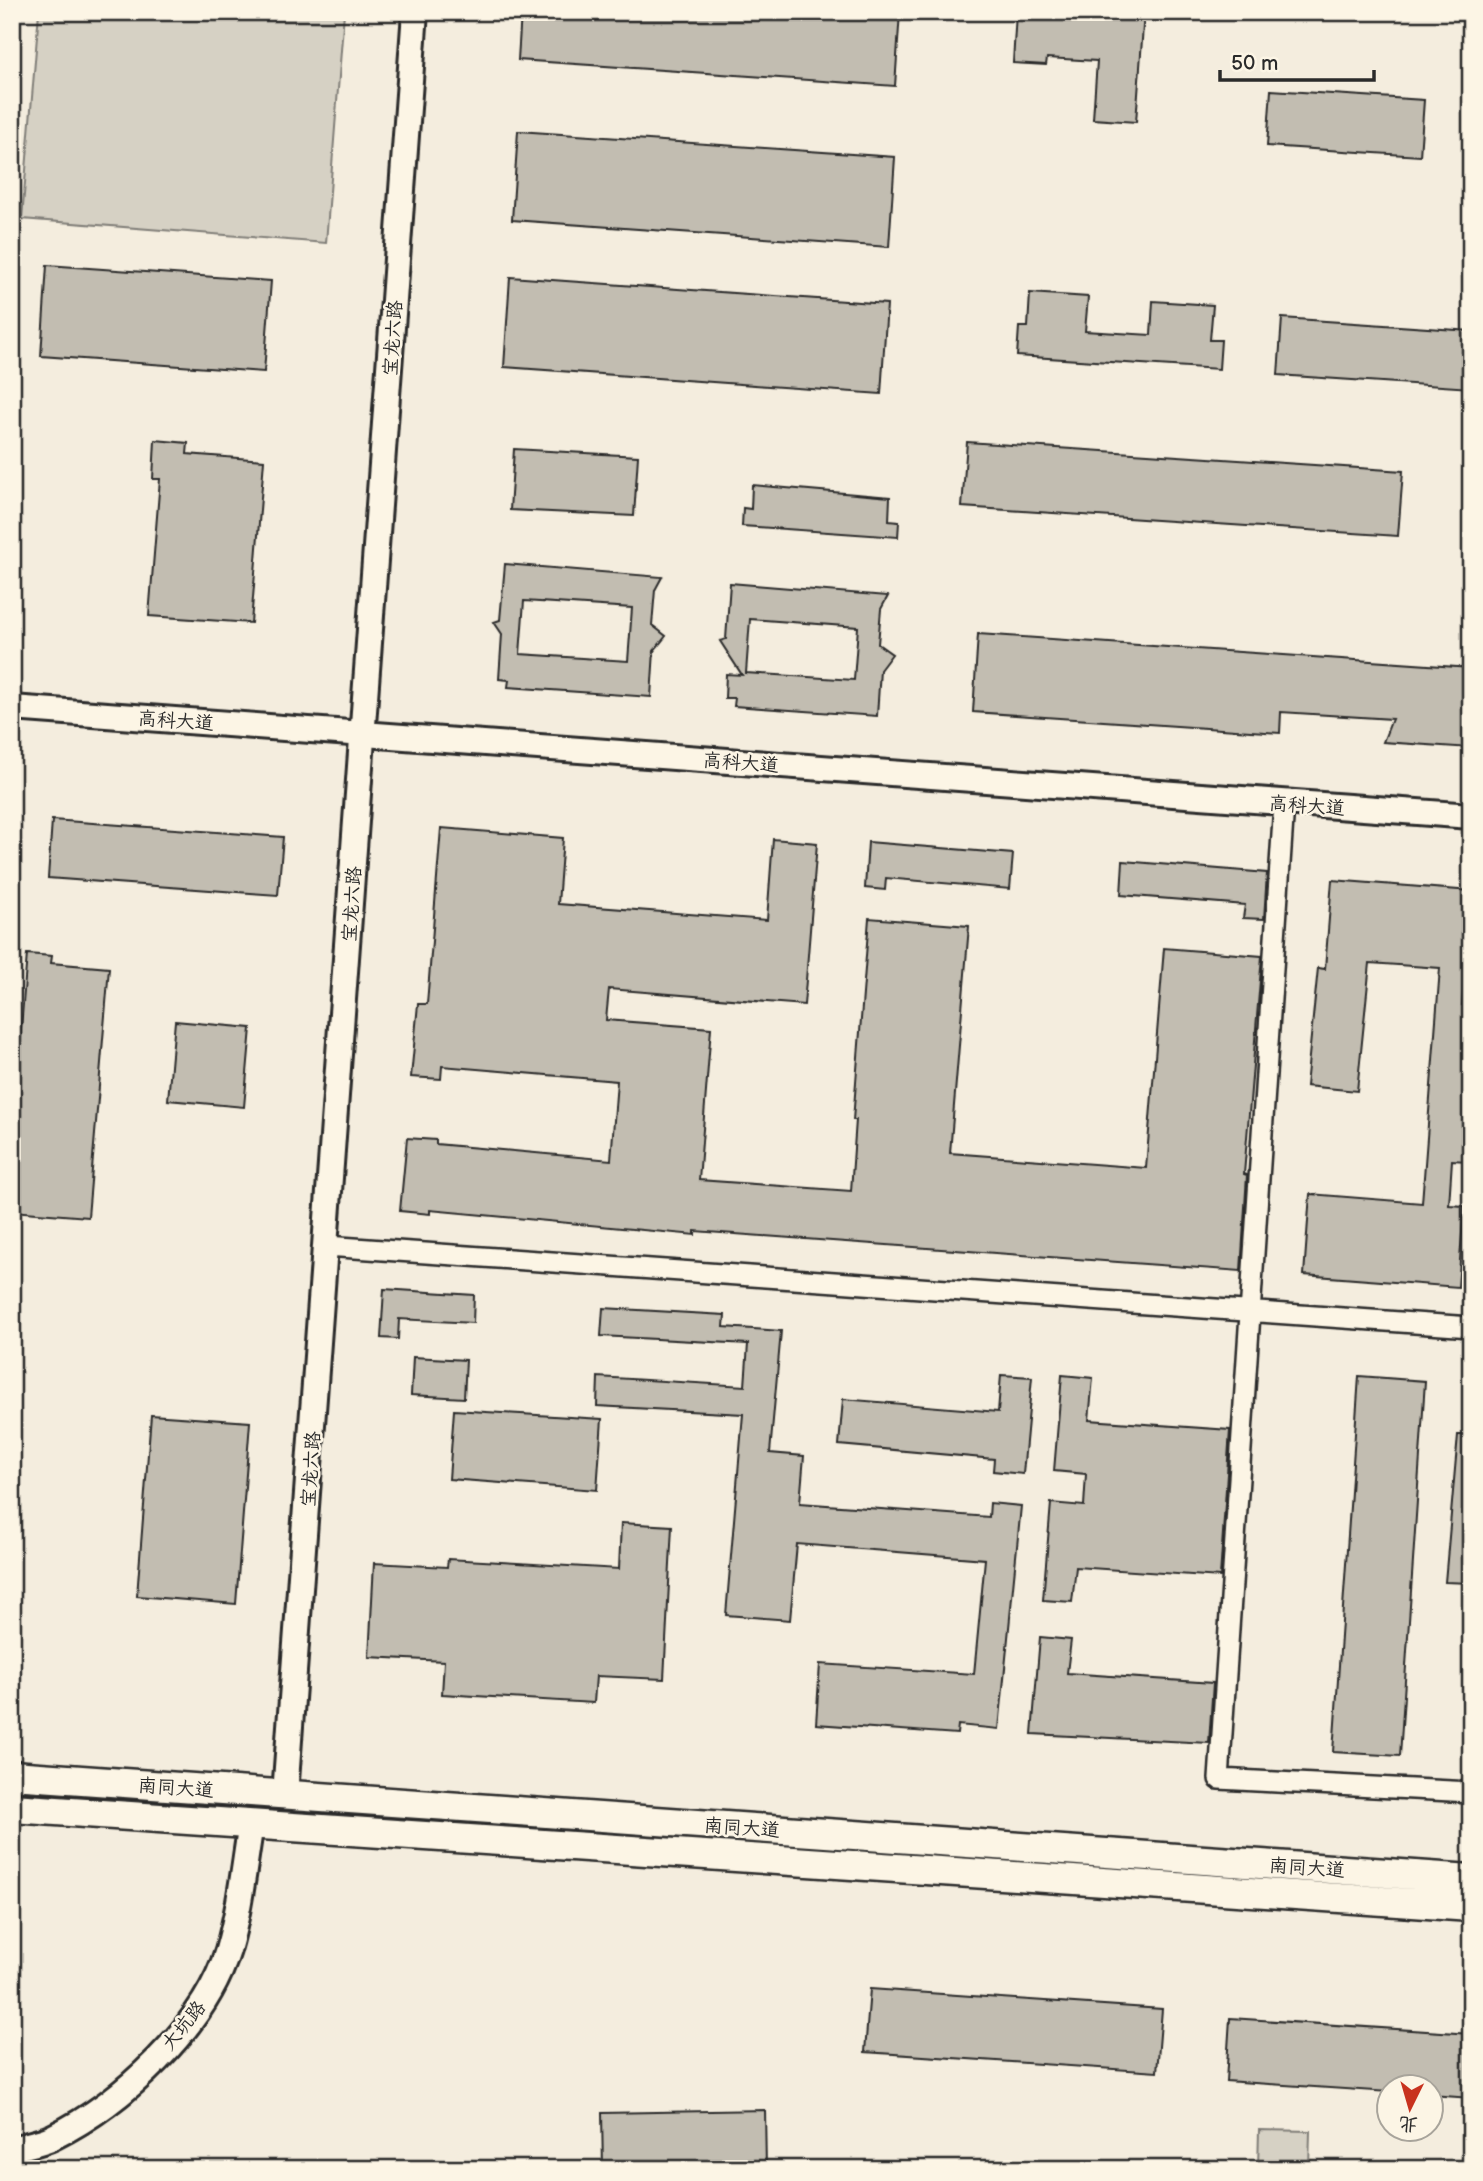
<svg xmlns="http://www.w3.org/2000/svg" width="1483" height="2181" font-family="'Balsamiq Sans','LXGW WenKai TC',sans-serif">
  <rect width="100%" height="100%" fill="#f4edde"/>
  <filter id="ink" filterUnits="userSpaceOnUse"><feTurbulence type="fractalNoise" baseFrequency=".0143" numOctaves="2"/><feDisplacementMap in="SourceGraphic" scale="14" xChannelSelector="R" yChannelSelector="G"/><feConvolveMatrix kernelMatrix="1 2 1 2 8 2 1 2 1" color-interpolation-filters="sRGB"/></filter>
  <g filter="url(#ink)">
    <path fill="#d6d1c4" stroke="#807e78" stroke-width="2" d="M 39,12 L 344,12 L 326,243 L 22,219 Z
      M 1259,2130 L 1310,2131 L 1309,2169 L 1258,2169 Z"/>
    <path fill="#c2bdb1" stroke="#2b2b2b" stroke-width="2" fill-rule="evenodd" d="M 521,12 L 900,12 L 895,86 L 518,60 Z
      M 1016,12 L 1144,12 L 1136,122 L 1093,119 L 1097,61 L 1047,58 L 1046,65 L 1013,63 Z
      M 1271,90 L 1424,100 L 1420,156 L 1267,146 Z
      M 518,131 L 895,157 L 889,247 L 512,220 Z
      M 47,265 L 271,281 L 264,372 L 41,356 Z
      M 510,277 L 887,304 L 881,394 L 504,367 Z
      M 1030,293 L 1088,297 L 1085,331 L 1151,335 L 1153,301 L 1213,305 L 1210,340 L 1221,340 L 1219,369 L 1017,356 L 1019,327 L 1028,327 Z
      M 1282,318 L 1471,331 L 1471,388 L 1278,375 Z
      M 155,440 L 188,443 L 187,454 L 264,460 L 251,623 L 149,616 L 160,479 L 153,479 Z
      M 967,442 L 1403,471 L 1398,536 L 962,507 Z
      M 514,449 L 638,456 L 634,516 L 510,510 Z
      M 752,485 L 890,497 L 889,521 L 899,522 L 898,537 L 742,526 L 743,508 L 751,509 Z
      M 505,564 L 662,577 L 655,590 L 652,625 L 666,636 L 654,651 L 651,697 L 508,687 L 509,680 L 499,679 L 502,634 L 494,622 L 500,620 ZM 524,601 L 632,608 L 628,661 L 520,654 Z
      M 730,583 L 888,596 L 881,609 L 878,644 L 892,654 L 880,670 L 877,716 L 734,706 L 735,698 L 725,698 L 726,674 L 742,675 L 720,641 L 726,639 ZM 750,619 L 858,627 L 854,680 L 746,673 Z
      M 978,634 L 1471,668 L 1471,748 L 1383,742 L 1392,719 L 1281,712 L 1280,733 L 973,712 Z
      M 52,820 L 283,837 L 278,895 L 48,878 Z
      M 441,828 L 563,838 L 558,904 L 767,920 L 773,839 L 817,843 L 804,1005 L 609,989 L 606,1020 L 711,1028 L 699,1180 L 851,1191 L 856,1120 L 853,1120 L 869,918 L 969,926 L 950,1153 L 1146,1168 L 1164,948 L 1262,956 L 1244,1174 L 1247,1175 L 1241,1271 L 695,1231 L 695,1235 L 430,1210 L 430,1214 L 400,1211 L 407,1138 L 436,1140 L 436,1144 L 611,1160 L 617,1081 L 442,1066 L 441,1079 L 411,1077 L 418,1004 L 427,1004 Z
      M 868,842 L 1013,854 L 1010,889 L 886,878 L 885,890 L 865,888 Z
      M 1123,861 L 1267,873 L 1264,919 L 1243,918 L 1245,905 L 1121,895 Z
      M 1332,880 L 1471,891 L 1471,971 L 1465,970 L 1462,1005 L 1471,1006 L 1471,1107 L 1467,1161 L 1452,1160 L 1449,1205 L 1464,1206 L 1458,1287 L 1304,1275 L 1310,1194 L 1422,1203 L 1440,968 L 1370,963 L 1357,1091 L 1306,1086 L 1318,968 L 1325,969 Z
      M 27,954 L 52,956 L 51,963 L 109,968 L 88,1217 L 12,1211 L 12,1140 Z
      M 175,1021 L 251,1028 L 244,1107 L 168,1100 Z
      M 384,1289 L 474,1295 L 473,1323 L 399,1319 L 398,1339 L 381,1338 Z
      M 603,1308 L 725,1315 L 724,1327 L 781,1331 L 770,1453 L 804,1456 L 800,1503 L 989,1517 L 990,1503 L 1021,1506 L 999,1729 L 958,1725 L 957,1734 L 816,1724 L 820,1664 L 974,1674 L 985,1559 L 797,1544 L 790,1620 L 726,1615 L 743,1414 L 597,1406 L 598,1377 L 745,1386 L 748,1344 L 601,1336 Z
      M 413,1357 L 466,1360 L 464,1398 L 411,1395 Z
      M 1001,1375 L 1032,1377 L 1023,1474 L 993,1471 L 994,1459 L 839,1445 L 843,1399 L 998,1412 Z
      M 1062,1375 L 1093,1378 L 1089,1420 L 1230,1430 L 1220,1577 L 1076,1567 L 1072,1602 L 1043,1600 L 1051,1503 L 1084,1506 L 1086,1474 L 1054,1471 Z
      M 1359,1376 L 1425,1381 L 1400,1756 L 1333,1752 Z
      M 454,1410 L 602,1419 L 597,1490 L 449,1479 Z
      M 151,1415 L 250,1422 L 236,1604 L 137,1596 Z
      M 1458,1435 L 1471,1435 L 1471,1583 L 1445,1582 Z
      M 621,1523 L 672,1526 L 664,1679 L 596,1676 L 594,1703 L 442,1694 L 444,1661 L 369,1657 L 374,1563 L 447,1567 L 448,1559 L 619,1569 Z
      M 1040,1637 L 1071,1640 L 1067,1673 L 1213,1683 L 1209,1743 L 1032,1734 Z
      M 870,1989 L 1162,2009 L 1157,2072 L 865,2052 Z
      M 1230,2018 L 1471,2034 L 1471,2098 L 1431,2095 L 1431,2087 L 1389,2087 L 1389,2092 L 1226,2081 Z
      M 765,2110 L 766,2169 L 603,2169 L 602,2113 Z"/>
    <g fill="none" stroke-linecap="round" stroke-linejoin="round">
      <g stroke="#2b2b2b" stroke-width="24">
        <path id="minor" d="M 1284,804 L 1219,1779 L 1471,1792
          M 326,1246 L 1471,1327"/>
      </g>
      <g stroke="#2b2b2b" stroke-width="30">
        <path id="tertiary" d="M 12,708 L 1471,816
          M 285,1795 L 415,12
          M 12,2149 C 25,2145 41,2143 53,2137 C 122,2103 205,2026 228,1950 C 240,1909 244,1866 251,1824"/>
      </g>
      <g stroke="#2b2b2b" stroke-width="33">
        <path id="secondary" d="M 12,1775 L 1471,1879
          M 12,1808 L 1471,1907"/>
      </g>
      <use href="#minor" stroke="#fcf5e5" stroke-width="19"/>
      <use href="#tertiary" stroke="#fcf5e5" stroke-width="24"/>
      <use href="#secondary" stroke="#fcf5e5" stroke-width="28"/>
    </g>
  </g>
  <g text-anchor="middle" stroke-width="5" stroke-linejoin="round" paint-order="stroke">
    <g font-size="19" fill="#2b2b2b" stroke="#fcf5e5">
      <text transform="translate(392 338) rotate(-86)" y="7">宝龙六路</text>
      <text transform="translate(176 720) rotate(4)" y="7">高科大道</text>
      <text transform="translate(741 762) rotate(4)" y="7">高科大道</text>
      <text transform="translate(1307 805) rotate(4)" y="7">高科大道</text>
      <text transform="translate(351 904) rotate(-86)" y="7">宝龙六路</text>
      <text transform="translate(310 1469) rotate(-86)" y="7">宝龙六路</text>
      <text transform="translate(176 1787) rotate(4)" y="7">南同大道</text>
      <text transform="translate(742 1827) rotate(4)" y="7">南同大道</text>
      <text transform="translate(1307 1867) rotate(4)" y="7">南同大道</text>
      <text transform="translate(183 2025) rotate(-51)" y="7">大坑路</text>
    </g>
  </g>
  <rect width="1483" height="2181" fill="none" stroke="#fcf5e5" stroke-width="42"/>
  <rect x="21" y="21" width="1441" height="2139" fill="none" stroke="#2b2b2b" stroke-width="2.5" filter="url(#ink)"/>
  <g transform="translate(1410 2108) rotate(185)"><circle r="33" fill="#fcf5e5" stroke="#a8a49b" stroke-width="2"/>
  <path d="M0-5L12 26L0 18L-12 26Z" fill="#c8321e"/>
  <text y="-10" font-size="19" font-weight="bold" text-anchor="middle" fill="#2b2b2b">北</text>
  </g>
  <path d="M1220 70v10h154v-10" fill="none" stroke="#2b2b2b" stroke-width="3.5"/>
  <text x="1231" y="70" font-size="21" fill="#2b2b2b" stroke="#fcf5e5" stroke-width="5" paint-order="stroke">50 m</text>
</svg>
